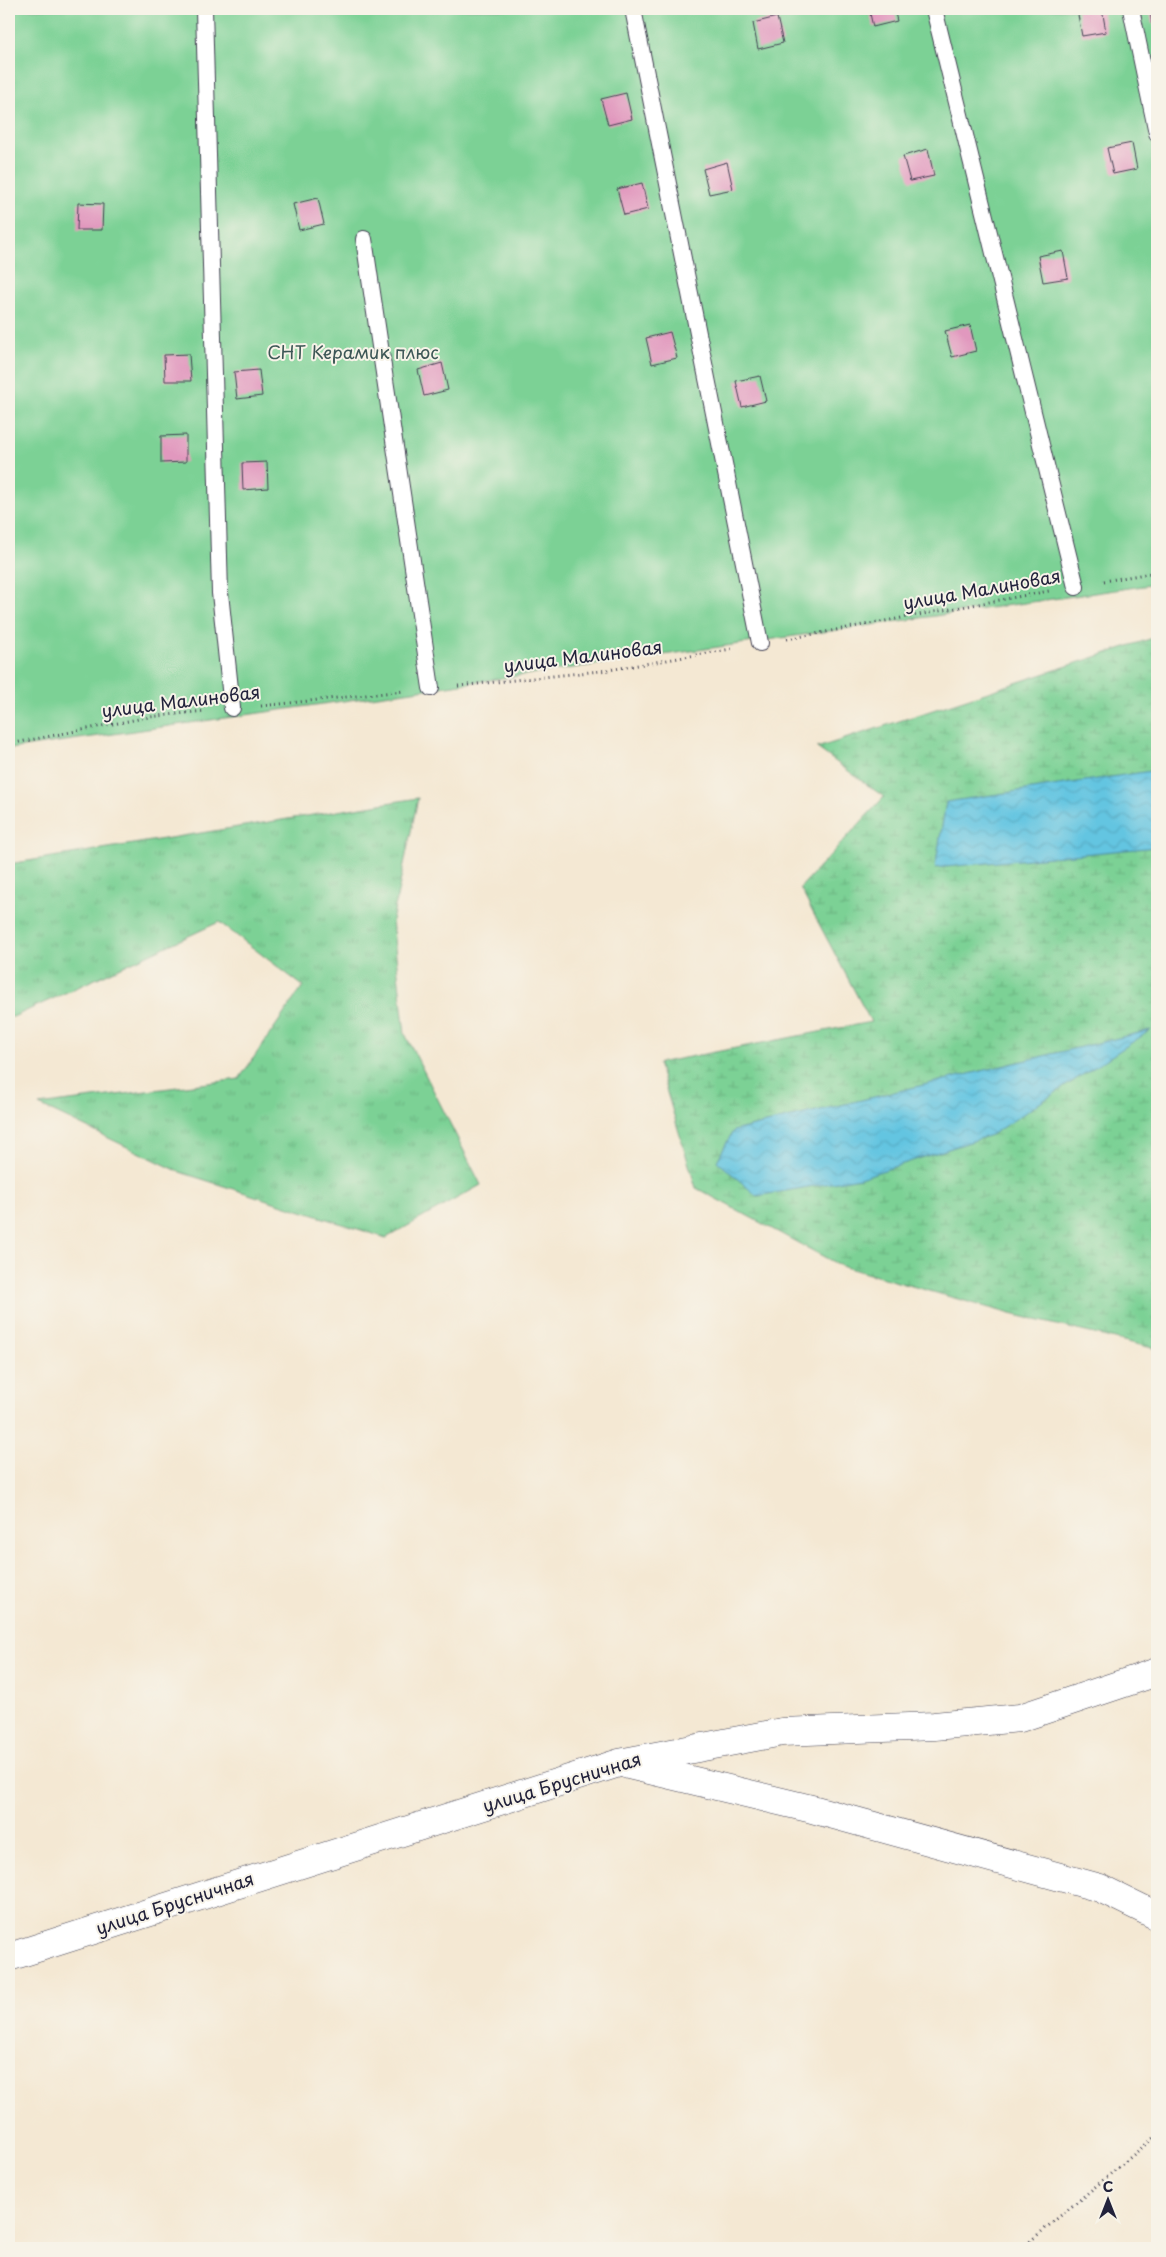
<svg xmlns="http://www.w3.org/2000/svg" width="1166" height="2257" font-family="'Playpen Sans',sans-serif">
  <defs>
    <pattern id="grass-tufts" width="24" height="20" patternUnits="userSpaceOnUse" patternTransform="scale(1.25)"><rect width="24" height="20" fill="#7cd195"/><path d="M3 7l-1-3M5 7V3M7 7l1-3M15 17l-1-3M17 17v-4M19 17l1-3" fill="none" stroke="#6bb381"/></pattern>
    <pattern id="wetland-marsh" width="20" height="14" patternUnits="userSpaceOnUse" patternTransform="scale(1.25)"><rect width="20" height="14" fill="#7cd195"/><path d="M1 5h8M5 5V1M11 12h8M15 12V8" fill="none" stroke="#6bb381"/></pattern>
    <pattern id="water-waves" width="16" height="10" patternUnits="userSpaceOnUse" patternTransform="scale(1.25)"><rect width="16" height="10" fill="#63c5e1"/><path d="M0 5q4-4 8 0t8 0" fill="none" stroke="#56a9c2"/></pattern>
  </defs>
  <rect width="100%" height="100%" fill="#f7f3e8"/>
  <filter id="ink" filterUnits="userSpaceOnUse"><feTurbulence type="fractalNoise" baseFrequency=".02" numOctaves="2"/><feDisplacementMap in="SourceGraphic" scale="10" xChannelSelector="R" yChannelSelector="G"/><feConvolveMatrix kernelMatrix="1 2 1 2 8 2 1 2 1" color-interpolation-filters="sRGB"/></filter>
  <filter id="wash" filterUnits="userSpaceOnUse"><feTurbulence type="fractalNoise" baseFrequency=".0096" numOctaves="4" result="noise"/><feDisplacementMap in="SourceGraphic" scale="20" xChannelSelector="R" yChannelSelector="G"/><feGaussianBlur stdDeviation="1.12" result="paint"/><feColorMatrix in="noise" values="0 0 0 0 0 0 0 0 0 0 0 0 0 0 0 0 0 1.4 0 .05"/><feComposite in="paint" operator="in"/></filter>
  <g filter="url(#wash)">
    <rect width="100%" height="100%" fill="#f4e8d3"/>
    <path fill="url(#grass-tufts)" stroke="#4f7a68" d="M 418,798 L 392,921 L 405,1034 L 481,1185 L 386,1238 L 180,1172 L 39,1105 L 239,1079 L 303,986 L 219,922 L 13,1017 L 9,1017 L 9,864 Z"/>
    <path fill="url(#wetland-marsh)" stroke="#4f7a68" d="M 1153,638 L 1157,638 L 1157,1349 L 1011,1314 L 841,1266 L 696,1188 L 658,1063 L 871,1022 L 800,888 L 884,797 L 817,748 Z"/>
    <path fill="#7cd195" stroke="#4f7a68" d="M 9,9 L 1157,9 L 1157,584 L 9,749 Z"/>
    <path fill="url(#water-waves)" stroke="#42748e" d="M 1157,770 L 1157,847 L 935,868 L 946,802 Z
      M 1151,1030 L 991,1135 L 860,1178 L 757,1196 L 717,1161 L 733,1131 Z"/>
    <g id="blocks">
      <path fill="#e198be" d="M 869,9 L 894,9 L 897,21 L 873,27 Z
        M 1083,9 L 1102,9 L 1106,32 L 1082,36 L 1077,10 Z
        M 1150,9 L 1157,9 L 1157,23 L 1152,24 Z
        M 777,17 L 783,43 L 758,49 L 753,23 Z
        M 626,93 L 632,119 L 608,125 L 601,99 Z
        M 1132,143 L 1137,169 L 1113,174 L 1107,148 Z
        M 928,149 L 934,176 L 910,181 L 903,156 Z
        M 727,162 L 733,189 L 709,194 L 703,169 Z
        M 642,183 L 648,209 L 624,215 L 617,189 Z
        M 318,198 L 324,224 L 299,230 L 293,204 Z
        M 78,203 L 103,204 L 102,230 L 77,230 Z
        M 1063,251 L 1068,278 L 1043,282 L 1038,256 Z
        M 970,325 L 976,351 L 952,357 L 945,331 Z
        M 670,332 L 677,358 L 652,364 L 646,338 Z
        M 189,354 L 191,381 L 165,381 L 164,355 Z
        M 442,363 L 448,390 L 424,396 L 418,370 Z
        M 259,370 L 262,396 L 237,399 L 234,372 Z
        M 760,376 L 766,401 L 742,407 L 736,381 Z
        M 186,435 L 186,462 L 161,463 L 161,436 Z
        M 267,462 L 268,488 L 243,490 L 242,463 Z"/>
    </g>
  </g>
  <g filter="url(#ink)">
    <use href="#blocks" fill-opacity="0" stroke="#424052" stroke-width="1"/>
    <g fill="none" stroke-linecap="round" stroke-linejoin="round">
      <g stroke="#424052" stroke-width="18">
        <path id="service" d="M 204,9 L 220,593 L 232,708
          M 633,9 L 760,643
          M 934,9 L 1076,587
          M 1131,9 L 1157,133
          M 364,239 L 431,688"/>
      </g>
      <g stroke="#424052" stroke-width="29">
        <path id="minor" d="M 628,1765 L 812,1809 L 1100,1888 L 1157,1916
          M 9,1957 L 619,1763 L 782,1732 L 934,1726 L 1020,1718 L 1157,1672"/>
      </g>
      <path stroke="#424052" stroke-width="3" stroke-dasharray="1 4" stroke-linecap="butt" d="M 1104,581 L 1157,572
        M 787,639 L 1049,591
        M 458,686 L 609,670 L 731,649
        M 261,706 L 404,691
        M 9,744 L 149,717 L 205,711
        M 1022,2248 L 1157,2135"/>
      <use href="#service" stroke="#fff" stroke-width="16"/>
      <use href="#minor" stroke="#fff" stroke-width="28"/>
    </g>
  </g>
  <g text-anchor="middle" stroke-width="4" stroke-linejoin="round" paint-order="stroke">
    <g font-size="18" fill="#3d5756" stroke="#f7f3e8">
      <text x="353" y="359">СНТ Керамик плюс</text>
    </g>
    <g font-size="18" fill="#22223b" stroke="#f7f3e8">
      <text transform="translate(982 590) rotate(-10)" y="6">улица Малиновая</text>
      <text transform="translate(583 657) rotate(-7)" y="6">улица Малиновая</text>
      <text transform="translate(181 702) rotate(-7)" y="6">улица Малиновая</text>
      <text transform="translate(562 1783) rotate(-17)" y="6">улица Брусничная</text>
      <text transform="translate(175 1904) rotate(-18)" y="6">улица Брусничная</text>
    </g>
  </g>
  <rect width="1166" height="2257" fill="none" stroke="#f7f3e8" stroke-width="30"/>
  <g transform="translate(1108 2200)" stroke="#f7f3e8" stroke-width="4" paint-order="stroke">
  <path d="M0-4L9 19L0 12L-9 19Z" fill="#22223b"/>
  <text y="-8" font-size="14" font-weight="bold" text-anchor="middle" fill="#22223b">С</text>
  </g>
</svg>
